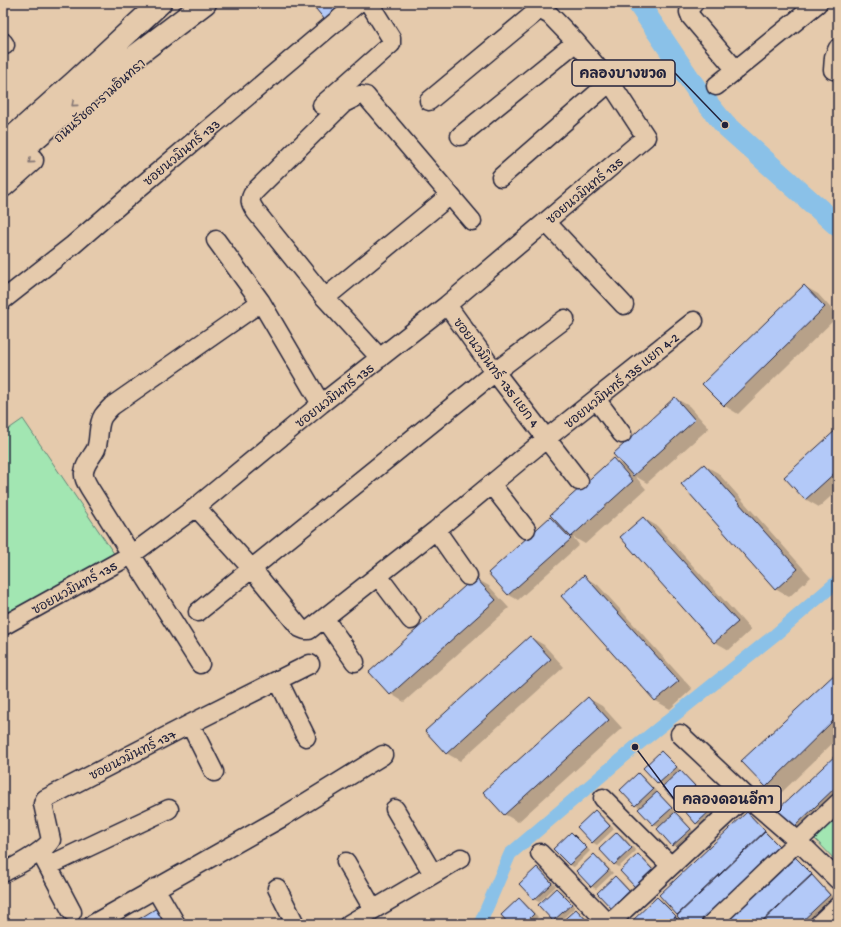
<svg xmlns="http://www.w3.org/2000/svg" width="841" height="927" font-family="'Gochi Hand','Playpen Sans Thai',sans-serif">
  <rect width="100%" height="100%" fill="#e5caac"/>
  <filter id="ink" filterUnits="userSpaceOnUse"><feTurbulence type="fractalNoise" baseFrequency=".025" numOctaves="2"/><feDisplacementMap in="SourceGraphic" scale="8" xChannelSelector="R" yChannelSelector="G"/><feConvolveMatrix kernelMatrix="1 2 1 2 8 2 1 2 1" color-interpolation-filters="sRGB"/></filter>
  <g filter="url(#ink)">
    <path fill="#a2e6b2" stroke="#628476" d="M 23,419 L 117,558 L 3,618 L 3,433 Z
      M 838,815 L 838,863 L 814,838 Z"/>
    <path fill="#0003" d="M 804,286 L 818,294 L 838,316 L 738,414 L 725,406 L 704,384 Z
      M 675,398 L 689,406 L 709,428 L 647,483 L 635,476 L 646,489 L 585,544 L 573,537 L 579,545 L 518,600 L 509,595 L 489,573 L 550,518 L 558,522 L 613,460 L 625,466 Z
      M 838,429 L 838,490 L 819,507 L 805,499 Z
      M 704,465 L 718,473 L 811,577 L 789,597 L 775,589 Z
      M 643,518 L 657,526 L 751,630 L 729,650 L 715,642 Z
      M 584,577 L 598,585 L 692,689 L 670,709 L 656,701 L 562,596 Z
      M 475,578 L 489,586 L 509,608 L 404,702 L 391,694 Z
      M 530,637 L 544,645 L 564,667 L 460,761 L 446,753 Z
      M 838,673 L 838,738 L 780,794 L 766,786 Z
      M 588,698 L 602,706 L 622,728 L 518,822 L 504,814 Z
      M 661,752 L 666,755 L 680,770 L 679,771 L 684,774 L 699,789 L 682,805 L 677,802 L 664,786 L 659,783 Z
      M 838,754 L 838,792 L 797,830 L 793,827 Z
      M 638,774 L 642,776 L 657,792 L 656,793 L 661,796 L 676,811 L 674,813 L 680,816 L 694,832 L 677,847 L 673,845 L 660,828 L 654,824 L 640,809 L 641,808 L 635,805 Z
      M 699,792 L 703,794 L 718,810 L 701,826 L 696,823 Z
      M 595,811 L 600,814 L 614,829 L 597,845 L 592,842 Z
      M 747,813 L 751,815 L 787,854 L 686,924 L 680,917 L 679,919 L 684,924 L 630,924 L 657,898 L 662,900 L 677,917 L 680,915 L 678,914 Z
      M 572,833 L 576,836 L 590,851 L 574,867 L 569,865 Z
      M 617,833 L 622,835 L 636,851 L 619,867 L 614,864 Z
      M 594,855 L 598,857 L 613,873 L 596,889 L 591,886 Z
      M 639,855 L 643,858 L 657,873 L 640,889 L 636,887 L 622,871 Z
      M 793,856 L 798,859 L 834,898 L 806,924 L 722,924 Z
      M 537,868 L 542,871 L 556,886 L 539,902 L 535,900 L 520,884 Z
      M 615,877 L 620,880 L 634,895 L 613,909 Z
      M 556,889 L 561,891 L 575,907 L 558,923 L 554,920 Z
      M 519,899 L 524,902 L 538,917 L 531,924 L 511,924 Z
      M 576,910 L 580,912 L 591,924 L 561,924 Z
      M 838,918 L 838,924 L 832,924 Z"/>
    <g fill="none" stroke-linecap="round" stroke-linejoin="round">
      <path stroke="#8ac1e8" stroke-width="13" d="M 482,924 L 482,919 L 510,854 L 635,747 L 776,634 L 838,581"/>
      <path stroke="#8ac1e8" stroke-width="22" d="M 638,3 L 699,93 L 725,125 L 838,226"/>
    </g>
    <path fill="#b3c9f8" stroke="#22223b" d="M 311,3 L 345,3 L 325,20 Z
      M 804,285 L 825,307 L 724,406 L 702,384 Z
      M 675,397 L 695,420 L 633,476 L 613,454 Z
      M 838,428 L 838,470 L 805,500 L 784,477 Z
      M 613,458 L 633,481 L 571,537 L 550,515 Z
      M 704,464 L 798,569 L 775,590 L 681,484 Z
      M 550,517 L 571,539 L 508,595 L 488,573 Z
      M 643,517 L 738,622 L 714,643 L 620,537 Z
      M 584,575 L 679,681 L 655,701 L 561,596 Z
      M 475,577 L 496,600 L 390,695 L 369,672 Z
      M 530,636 L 551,659 L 446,754 L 425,731 Z
      M 838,671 L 838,716 L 766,787 L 741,761 Z
      M 588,697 L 609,720 L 504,815 L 483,792 Z
      M 661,751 L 677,767 L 658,784 L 643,768 Z
      M 838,753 L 838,785 L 793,828 L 776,811 Z
      M 680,770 L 695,786 L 677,803 L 662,787 Z
      M 638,773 L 653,789 L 635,806 L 620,790 Z
      M 699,790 L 714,807 L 696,824 L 681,807 Z
      M 657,792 L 672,808 L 653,825 L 638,809 Z
      M 595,810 L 610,826 L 592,843 L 577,827 Z
      M 675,812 L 691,829 L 672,846 L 657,829 Z
      M 747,812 L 765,831 L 677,915 L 659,895 Z
      M 571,832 L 587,848 L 569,865 L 553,849 Z
      M 617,832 L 632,848 L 614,865 L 599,849 Z
      M 765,832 L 784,851 L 707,924 L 685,924 L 677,916 Z
      M 594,854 L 609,870 L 591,887 L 576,871 Z
      M 638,854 L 653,870 L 635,887 L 620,871 Z
      M 793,855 L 812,874 L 759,924 L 721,924 Z
      M 537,867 L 552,883 L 534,900 L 519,884 Z
      M 812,875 L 830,895 L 799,924 L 760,924 Z
      M 615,876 L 630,892 L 612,909 L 597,893 Z
      M 556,888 L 572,904 L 553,921 L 538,905 Z
      M 657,897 L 676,916 L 667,924 L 629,924 Z
      M 519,898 L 534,914 L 524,924 L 509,924 L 501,915 Z
      M 160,906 L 171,924 L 131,924 Z
      M 576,909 L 590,924 L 559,924 Z
      M 675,917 L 682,924 L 668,924 Z
      M 541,919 L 546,924 L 535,924 Z"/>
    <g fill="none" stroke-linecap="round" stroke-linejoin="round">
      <g stroke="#22223b" stroke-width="21">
        <path id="minor" d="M 694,3 L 690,8 L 689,12 L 691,17 L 736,70
          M 3,42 L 5,45
          M 833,70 L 834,57 L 838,48
          M 716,86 L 818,3
          M 322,105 L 391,44 L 391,38 L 369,3
          M 460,136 L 576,42
          M 501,177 L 610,82
          M 546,222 L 624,305
          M 216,240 L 261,302 L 321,404
          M 325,298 L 449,196
          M 3,300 L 73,245 L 140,187 L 358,3
          M 447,305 L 495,372 L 579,481
          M 380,358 L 325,298 L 256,212 C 251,204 248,201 254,192 L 344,103 L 360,95 L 366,96 L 370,101 L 472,221
          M 596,399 L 622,434
          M 491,484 L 526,529
          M 196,507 L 252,569 L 300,628 L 305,630 L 309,630 L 436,530 L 547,438 L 694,321
          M 436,530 L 468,576
          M 378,576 L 411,620
          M 198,612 L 495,372 L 565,319
          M 324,618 L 355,662
          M 3,626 L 131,555 L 196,507 L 321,404 L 447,305 L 646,137 L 610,82 L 576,42 L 550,15 L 541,10 L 536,12 L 429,101
          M 200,664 L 90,489 C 87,484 83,478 84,472 C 85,463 92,457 96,449 C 100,439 97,425 103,416 C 106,412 109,409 112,406 L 261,302
          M 278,680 L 306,737
          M 190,724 L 214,772
          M 680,734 L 746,796 L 798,841 L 838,880
          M 603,798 L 671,866
          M 395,809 L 433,874
          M 540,853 L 609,924 L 746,796
          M 42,855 L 72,912
          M 346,862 L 373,909
          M 48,866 L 169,809
          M 3,873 C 17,865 43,853 51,840 L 43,804 L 45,799 L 190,724 L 310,664
          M 155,888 L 176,924
          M 277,888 L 295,924
          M 93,924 L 281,818 L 383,755
          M 349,924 L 461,858
          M 711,924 L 838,803
          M 819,924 L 838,906"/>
      </g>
      <g stroke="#22223b" stroke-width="25">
        <path id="major" d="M 3,146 L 76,81 L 160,3
          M 3,166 L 96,86 L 205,3
          M 3,186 L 32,160"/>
      </g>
      <use href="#minor" stroke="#e5caac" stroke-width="18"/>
      <use href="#major" stroke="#e5caac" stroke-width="22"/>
    </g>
    <defs><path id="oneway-chevron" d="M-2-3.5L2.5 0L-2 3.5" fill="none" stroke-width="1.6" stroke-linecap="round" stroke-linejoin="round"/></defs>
    <g stroke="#847674">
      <use href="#oneway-chevron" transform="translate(74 104) rotate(139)"/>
      <use href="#oneway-chevron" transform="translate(31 161) rotate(139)"/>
    </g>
  </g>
  <g text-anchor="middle" stroke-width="3" stroke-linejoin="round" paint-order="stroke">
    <g font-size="13" fill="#22223b" stroke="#e5caac">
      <text transform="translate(99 100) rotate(-42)" y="5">ถนนรัชดา-รามอินทรา</text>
      <text transform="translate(181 152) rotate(-40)" y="5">ซอยนวมินทร์ 133</text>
      <text transform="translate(584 190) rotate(-40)" y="5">ซอยนวมินทร์ 135</text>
      <text transform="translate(497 372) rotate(53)" y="5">ซอยนวมินทร์ 135 แยก 4</text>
      <text transform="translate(621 380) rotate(-39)" y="5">ซอยนวมินทร์ 135 แยก 4-2</text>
      <text transform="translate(334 395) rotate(-38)" y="5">ซอยนวมินทร์ 135</text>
      <text transform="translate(74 587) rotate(-29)" y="5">ซอยนวมินทร์ 135</text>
      <text transform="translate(132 754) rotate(-27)" y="5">ซอยนวมินทร์ 137</text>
    </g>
  </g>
  <path fill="none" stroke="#22223b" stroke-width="1.5" d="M725 125L675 73M635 747L674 799"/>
  <g fill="#22223b" stroke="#e5caac" stroke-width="1.5">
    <circle cx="725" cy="125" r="4"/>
    <circle cx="635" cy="747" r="4"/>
  </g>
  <g fill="#e5caac" stroke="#22223b" stroke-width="1.5">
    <rect x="572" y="60" width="103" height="26" rx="4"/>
    <rect x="674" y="786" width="107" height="26" rx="4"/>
  </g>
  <g font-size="14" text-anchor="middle" font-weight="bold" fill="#22223b">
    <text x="623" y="78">คลองบางขวด</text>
    <text x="728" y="804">คลองดอนอีกา</text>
  </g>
  <rect width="841" height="927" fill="none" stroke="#e5caac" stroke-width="16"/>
  <rect x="8" y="8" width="825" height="911" fill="none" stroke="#22223b" stroke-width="1.5" filter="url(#ink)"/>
</svg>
